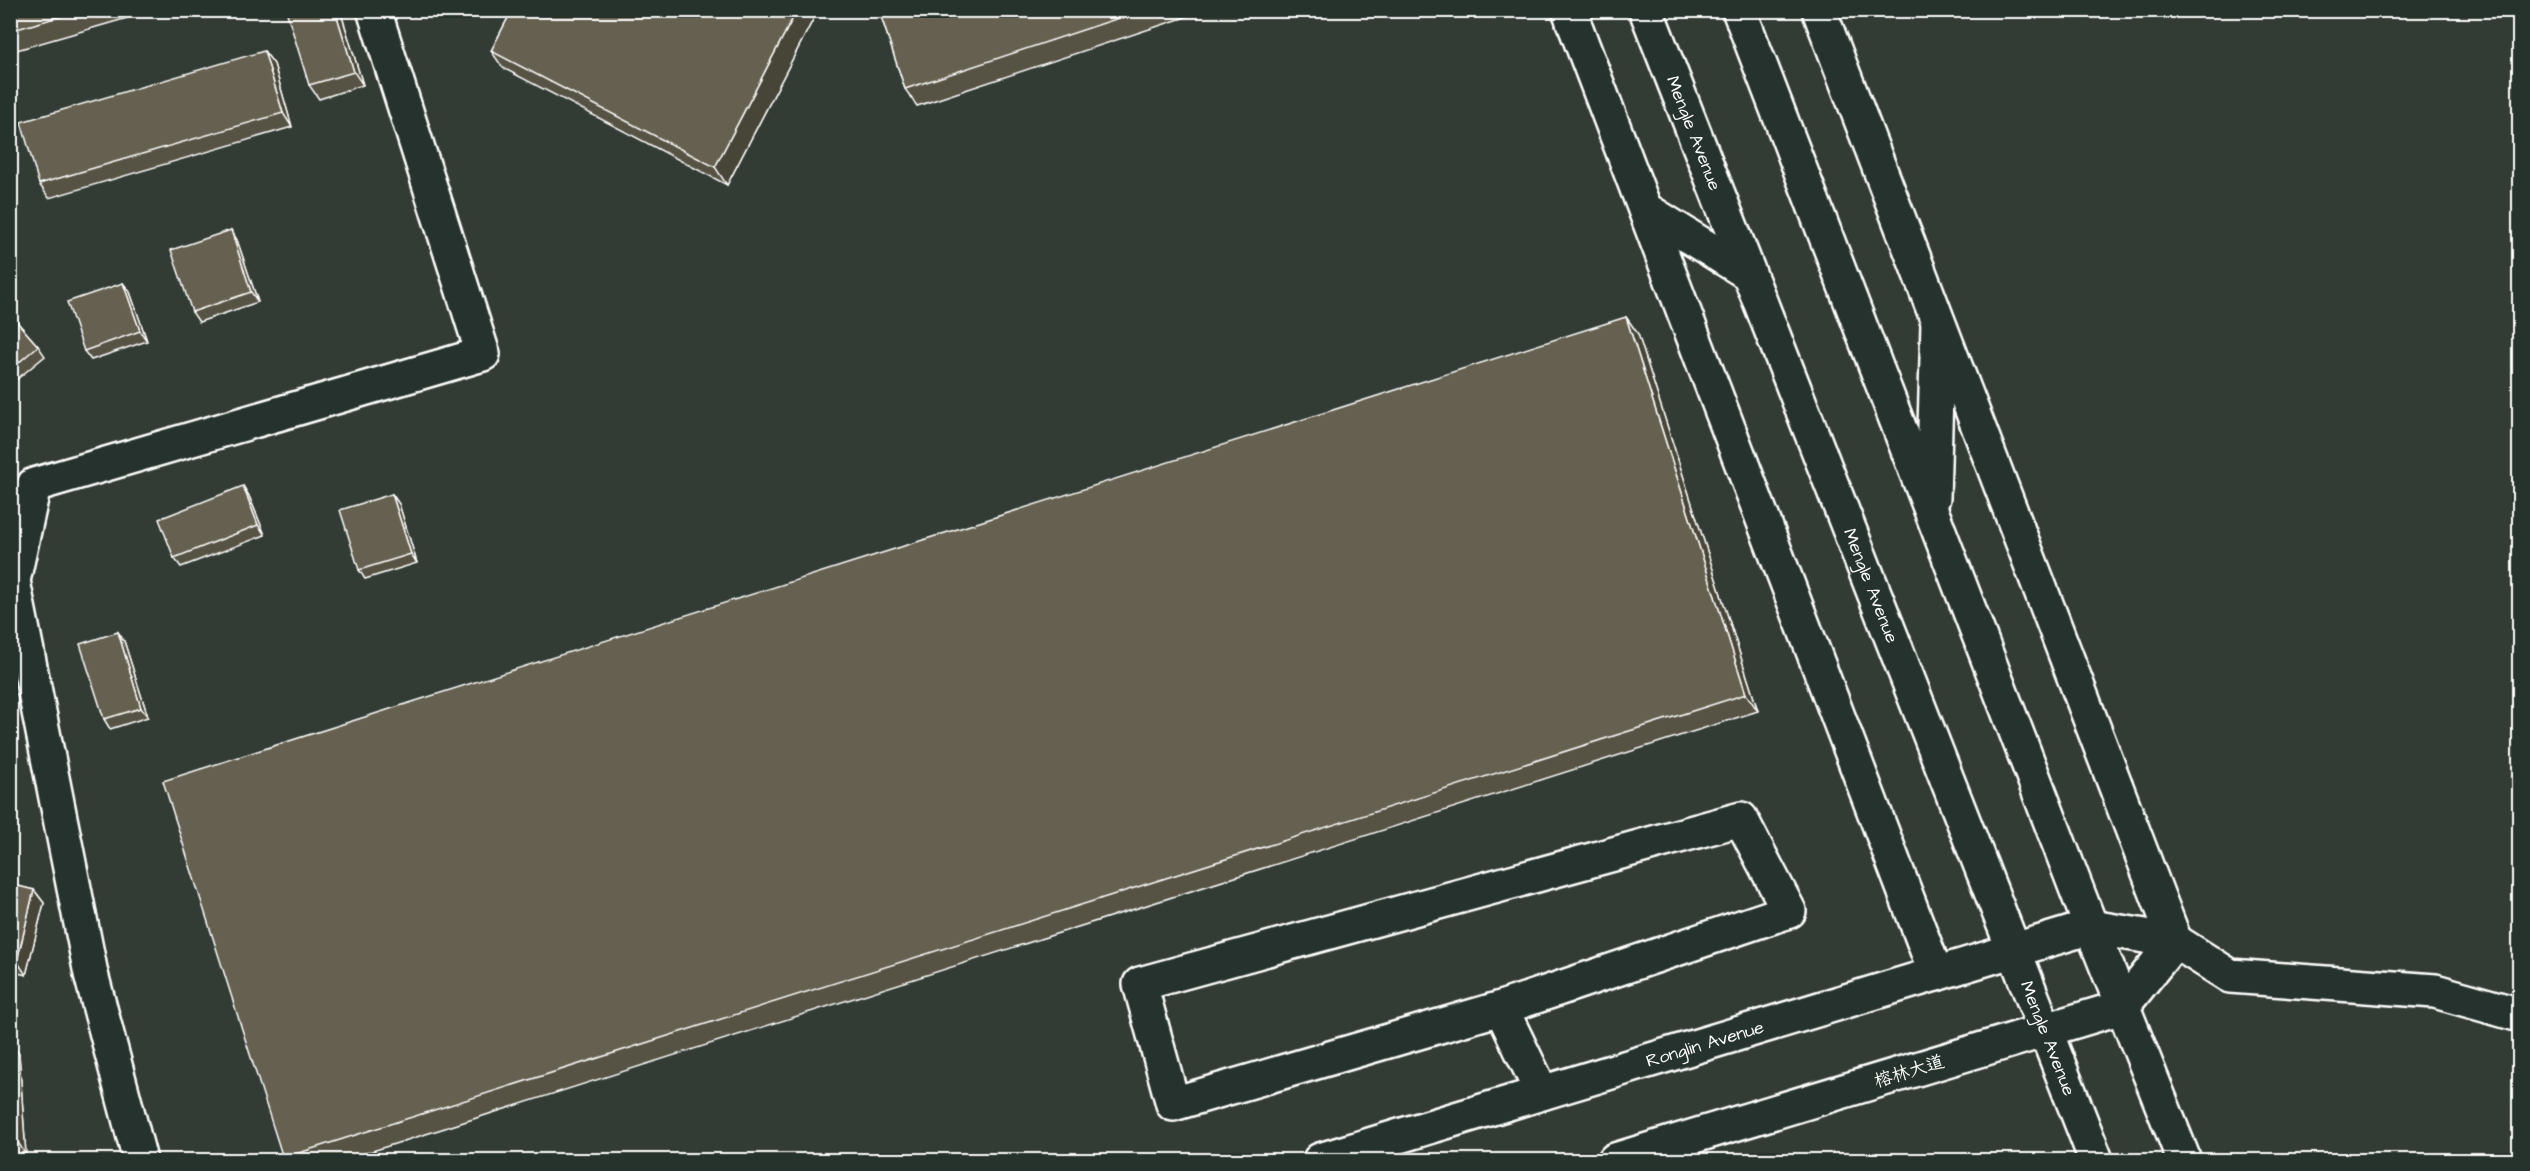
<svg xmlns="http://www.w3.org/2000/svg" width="2530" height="1171" font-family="'Architects Daughter','LXGW WenKai TC',sans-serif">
  <rect width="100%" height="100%" fill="#333c34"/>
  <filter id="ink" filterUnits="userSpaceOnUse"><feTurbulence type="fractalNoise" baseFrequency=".0167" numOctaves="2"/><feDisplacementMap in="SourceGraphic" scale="12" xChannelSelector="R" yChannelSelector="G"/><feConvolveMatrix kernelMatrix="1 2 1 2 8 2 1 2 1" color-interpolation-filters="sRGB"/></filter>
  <g filter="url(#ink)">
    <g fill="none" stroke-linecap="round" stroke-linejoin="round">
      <g stroke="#fff" stroke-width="38">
        <g id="minor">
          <path d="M 1569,10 L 1936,974"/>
          <path d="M 1819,10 L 2175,941"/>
          <path d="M 1501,1008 L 1789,911 L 1741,819 L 1140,984 L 1173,1104 L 1501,1008 L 1542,1093"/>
          <path d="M 140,1160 L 91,974 L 13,581 L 34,485 L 483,354 L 374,10"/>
          <path id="s1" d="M 1320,1160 L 2091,927 L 2175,941 L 2230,976 L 2435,991 L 2520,1015"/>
          <path d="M 1615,1160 L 2122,1007 L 2175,941"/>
        </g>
      </g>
      <g stroke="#fff" stroke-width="38">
        <g id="major">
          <path id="s2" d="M 1646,10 L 2096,1160"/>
          <path d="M 1739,10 L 2091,927 L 2184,1160"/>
          <path d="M 1573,22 L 1576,10"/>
          <path d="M 1645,209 L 1749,274"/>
          <path d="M 1933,498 L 1938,323"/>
        </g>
      </g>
      <use href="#minor" stroke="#26332d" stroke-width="33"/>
      <use href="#major" stroke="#26332d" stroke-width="33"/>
    </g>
    <path fill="#575344" stroke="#fff" stroke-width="1.5" d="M 10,10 L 155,10 L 10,52 Z
      M 340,10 L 363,85 L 319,99 L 309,85 Z
      M 512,10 L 818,10 L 727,185 L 503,68 L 491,51 Z
      M 879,10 L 1207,10 L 917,106 L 905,89 Z
      M 264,51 L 274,64 L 292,127 L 49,198 L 39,184 Z
      M 231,230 L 237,240 L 258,302 L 199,322 L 192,312 Z
      M 123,283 L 130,292 L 147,341 L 91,360 L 84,351 Z
      M 10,314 L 38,346 L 45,356 L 10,385 Z
      M 1626,317 L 1638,334 L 1758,711 L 341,1161 L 285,1161 L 283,1158 Z
      M 243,486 L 249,496 L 265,535 L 181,567 L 174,558 Z
      M 392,494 L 399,504 L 417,563 L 365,579 L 359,570 Z
      M 118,632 L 124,641 L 148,717 L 110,729 L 104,719 Z
      M 10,884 L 34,890 L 44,903 L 26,975 L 10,971 Z
      M 10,1042 L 19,1054 L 26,1155 L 10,1156 Z"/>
    <path fill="#474437" stroke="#fff" stroke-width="1.5" d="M 335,10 L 340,10 L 363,85 L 354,72 Z
      M 797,10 L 818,10 L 727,185 L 715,167 Z
      M 264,51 L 274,64 L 292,127 L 283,113 Z
      M 231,230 L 237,240 L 258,302 L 251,292 Z
      M 123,283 L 130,292 L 147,341 L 140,331 Z
      M 1626,317 L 1638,334 L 1758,711 L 1746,694 Z
      M 243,486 L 249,496 L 265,535 L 258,525 Z
      M 392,494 L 399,504 L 417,563 L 411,554 Z
      M 118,632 L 124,641 L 148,717 L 141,708 Z
      M 34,890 L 44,903 L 26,975 L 17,961 Z
      M 10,1042 L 19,1054 L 26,1155 L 17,1141 L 10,1057 Z"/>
    <path fill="#65614f" stroke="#fff" stroke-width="1.5" d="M 10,10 L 83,10 L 10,31 Z
      M 286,10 L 335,10 L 354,72 L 309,85 Z
      M 512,10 L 797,10 L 715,167 L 491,51 Z
      M 879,10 L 1143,10 L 905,89 Z
      M 264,51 L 283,113 L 39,184 L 21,122 Z
      M 231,230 L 251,292 L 192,312 L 171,250 Z
      M 123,283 L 140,331 L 84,351 L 67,302 Z
      M 10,314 L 38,346 L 10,370 Z
      M 1626,317 L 1746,694 L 283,1158 L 163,781 Z
      M 243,486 L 258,525 L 174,558 L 159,519 Z
      M 392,494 L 411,554 L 359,570 L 340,510 Z
      M 118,632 L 141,708 L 104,719 L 80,644 Z
      M 10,884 L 34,890 L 17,961 L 10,959 Z
      M 10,1057 L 17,1141 L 10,1142 Z"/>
  </g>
  <g text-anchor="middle" stroke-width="5" stroke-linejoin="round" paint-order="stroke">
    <g font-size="18" fill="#fff" stroke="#26332d">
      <text dy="6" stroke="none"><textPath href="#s2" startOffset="132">Mengle Avenue</textPath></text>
      <text dy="6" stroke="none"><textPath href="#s2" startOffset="618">Mengle Avenue</textPath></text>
      <text dy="6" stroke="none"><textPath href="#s2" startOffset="1104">Mengle Avenue</textPath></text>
      <text dy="6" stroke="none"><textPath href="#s1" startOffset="402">Ronglin Avenue</textPath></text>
      <text transform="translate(1909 1071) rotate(-17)" y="6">榕林大道</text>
    </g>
  </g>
  <rect width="2530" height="1171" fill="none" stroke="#26332d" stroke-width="36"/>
  <rect x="18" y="18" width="2494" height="1135" fill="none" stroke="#fff" stroke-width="2" filter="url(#ink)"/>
</svg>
